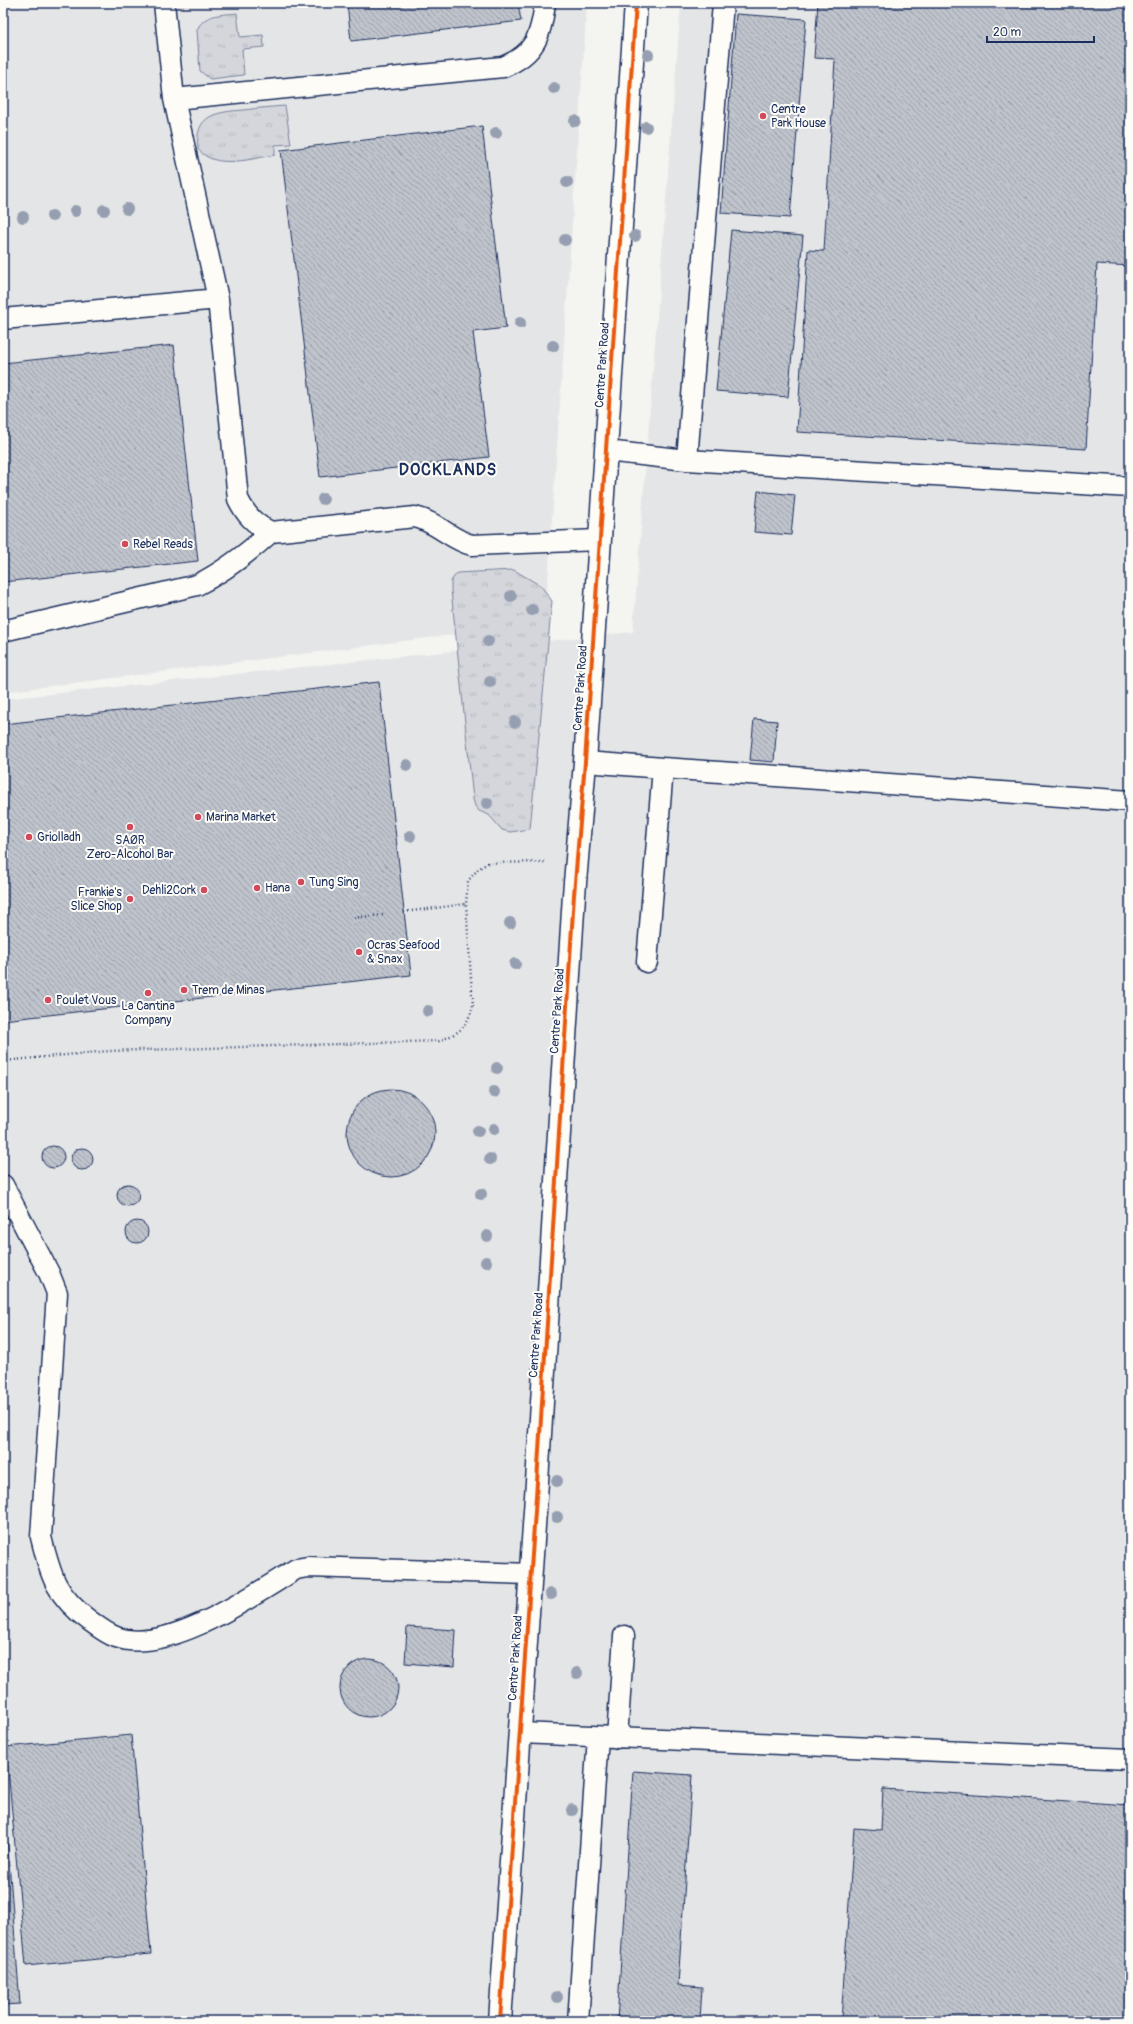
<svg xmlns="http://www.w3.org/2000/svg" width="1133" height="2024" font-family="Pangolin,sans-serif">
  <defs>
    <pattern id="grass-tufts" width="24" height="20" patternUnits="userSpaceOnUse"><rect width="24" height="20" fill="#d4d6db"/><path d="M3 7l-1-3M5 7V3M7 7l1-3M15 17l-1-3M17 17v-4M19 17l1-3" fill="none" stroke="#b5b8be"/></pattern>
    <pattern id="building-back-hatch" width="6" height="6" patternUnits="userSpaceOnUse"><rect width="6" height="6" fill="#bfc3cc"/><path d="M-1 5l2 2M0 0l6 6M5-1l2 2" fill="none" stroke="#9a9fa9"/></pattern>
  </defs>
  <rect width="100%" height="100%" fill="#f4f4f1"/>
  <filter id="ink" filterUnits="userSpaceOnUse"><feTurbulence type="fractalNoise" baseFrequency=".025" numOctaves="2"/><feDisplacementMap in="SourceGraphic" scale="8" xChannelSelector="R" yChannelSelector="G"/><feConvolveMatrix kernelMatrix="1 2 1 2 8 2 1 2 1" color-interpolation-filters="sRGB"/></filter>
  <g filter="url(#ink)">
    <path fill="#e4e5e6" d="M 3,3 L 587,3 L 545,623 L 3,692 Z
      M 681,3 L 1130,3 L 1130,2021 L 3,2021 L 3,699 L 633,632 Z"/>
    <path fill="url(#grass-tufts)" stroke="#78829c" d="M 237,13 L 240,37 L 263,35 L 264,47 L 242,49 L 244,75 L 210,79 L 200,71 L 197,30 C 204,13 222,15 237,13 Z
      M 285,106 L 291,144 L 275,145 L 275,155 C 252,158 215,171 198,149 C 194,114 217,112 244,110 C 258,108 271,107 285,106 Z
      M 514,570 L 541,586 L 552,601 L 530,829 L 510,832 L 502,830 L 489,815 L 479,811 L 475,806 L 473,799 L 451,590 L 451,581 L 457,573 Z"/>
    <path fill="url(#building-back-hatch)" stroke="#1b2f5e" d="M 347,3 L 518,3 L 521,21 L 351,41 Z
      M 818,3 L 1130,3 L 1130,266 L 1097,264 L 1086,449 L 797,432 L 808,250 L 824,251 L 835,59 L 814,58 Z
      M 736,14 L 806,19 L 790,218 L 721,213 Z
      M 482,126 L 506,328 L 473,332 L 489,457 L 320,477 L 281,150 Z
      M 731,230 L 803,236 L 788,397 L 716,391 Z
      M 174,345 L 198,561 L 3,582 L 3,363 Z
      M 758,491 L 795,495 L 791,535 L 754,532 Z
      M 379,682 L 411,975 L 3,1020 L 3,724 Z
      M 754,719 L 777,721 L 774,762 L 750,760 Z
      M347 1133a44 44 0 1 1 88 0a44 44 0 1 1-88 0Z
      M42 1157a11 11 0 1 1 22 0a11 11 0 1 1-22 0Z
      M71 1159a11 11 0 1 1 22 0a11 11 0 1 1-22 0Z
      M117 1195a11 11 0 1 1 22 0a11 11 0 1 1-22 0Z
      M126 1232a11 11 0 1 1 22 0a11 11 0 1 1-22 0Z
      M 407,1627 L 456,1630 L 454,1667 L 405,1663 Z
      M340 1688a29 29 0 1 1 58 0a29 29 0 1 1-58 0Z
      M 131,1735 L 151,1954 L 26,1966 L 6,1747 Z
      M 633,1771 L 692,1775 L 678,1985 L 702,1987 L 700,2021 L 617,2021 Z
      M 3,1784 L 20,2004 L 3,2005 Z
      M 883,1789 L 1130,1805 L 1130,2021 L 841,2021 L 854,1828 L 881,1830 Z"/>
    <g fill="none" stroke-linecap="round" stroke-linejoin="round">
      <g stroke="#1b2f5e" stroke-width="23">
        <path id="lane" d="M 164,3 L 174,99 L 218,299
          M 174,99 L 503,67 C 535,54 541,36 545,3
          M 3,319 L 218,299 L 238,499 C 246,515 254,524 271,532 C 248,553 225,571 197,585 L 3,631
          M 606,451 L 687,460 L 1130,487
          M 687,460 L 723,3
          M 271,532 L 415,517 C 437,522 451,540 472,545 L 599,540
          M 585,762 L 663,768
          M 647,962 L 663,768 L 1130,801
          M 3,1185 L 49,1273 L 57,1293 L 41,1537 C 51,1577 56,1596 90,1621 C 98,1627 107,1634 116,1637 C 166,1656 254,1595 296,1569 L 308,1567 L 531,1574
          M 520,1733 L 1130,1759
          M 617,1738 L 624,1636
          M 578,2021 L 598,1737"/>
      </g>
      <g stroke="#1b2f5e" stroke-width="25">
        <path id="secondary" d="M 500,2021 L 537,1482 L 574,895 L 585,762 L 636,3"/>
      </g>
      <path stroke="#1b2f5e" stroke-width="2.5" stroke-dasharray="1 3" stroke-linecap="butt" d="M 404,912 L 466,904
        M 350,918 L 383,915
        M 3,1061 L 109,1051 L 439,1041 C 461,1032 465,1029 473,1007 L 466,904 L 468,881 L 478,869 L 488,863 L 546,862"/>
      <use href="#lane" stroke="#fdfcf7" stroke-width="20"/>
      <use href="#secondary" stroke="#fdfcf7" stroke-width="22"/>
      <g stroke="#fdfcf7" stroke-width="6">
        <path id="cycleway" d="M 500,2021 L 537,1482 L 574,895 L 585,762 L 636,3"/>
      </g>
      <use href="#cycleway" stroke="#e8590c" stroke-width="4"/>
    </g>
    <g fill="#969fb1">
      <circle cx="648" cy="55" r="6"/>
      <circle cx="554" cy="88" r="6"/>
      <circle cx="575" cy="121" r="6"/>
      <circle cx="646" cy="127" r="6"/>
      <circle cx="496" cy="133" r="6"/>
      <circle cx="567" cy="182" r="6"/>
      <circle cx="127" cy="209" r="6"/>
      <circle cx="104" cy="210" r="6"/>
      <circle cx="75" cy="211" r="6"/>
      <circle cx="52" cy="216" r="6"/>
      <circle cx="23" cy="217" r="6"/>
      <circle cx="635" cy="236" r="6"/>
      <circle cx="565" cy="240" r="6"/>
      <circle cx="520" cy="323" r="6"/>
      <circle cx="553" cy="346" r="6"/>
      <circle cx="323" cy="499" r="6"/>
      <circle cx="511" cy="596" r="6"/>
      <circle cx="532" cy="610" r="6"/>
      <circle cx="488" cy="641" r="6"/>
      <circle cx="490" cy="682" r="6"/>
      <circle cx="515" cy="722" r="6"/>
      <circle cx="407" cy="765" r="6"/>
      <circle cx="487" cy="803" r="6"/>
      <circle cx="410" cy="836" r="6"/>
      <circle cx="510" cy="923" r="6"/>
      <circle cx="515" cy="964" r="6"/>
      <circle cx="428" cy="1011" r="6"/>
      <circle cx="497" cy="1068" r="6"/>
      <circle cx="494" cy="1092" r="6"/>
      <circle cx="494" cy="1129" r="6"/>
      <circle cx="478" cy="1131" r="6"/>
      <circle cx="490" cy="1159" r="6"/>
      <circle cx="481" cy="1194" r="6"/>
      <circle cx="487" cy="1236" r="6"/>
      <circle cx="486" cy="1262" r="6"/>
      <circle cx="557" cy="1481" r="6"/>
      <circle cx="557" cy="1517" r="6"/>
      <circle cx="551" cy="1594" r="6"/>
      <circle cx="577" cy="1673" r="6"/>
      <circle cx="572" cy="1810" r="6"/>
      <circle cx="557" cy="1997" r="6"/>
    </g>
  </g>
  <g fill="#d1495b" stroke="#fdfcf7" stroke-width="1.5">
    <circle cx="763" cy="116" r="4"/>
    <circle cx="125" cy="544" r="4"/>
    <circle cx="198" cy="817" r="4"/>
    <circle cx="130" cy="827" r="4"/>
    <circle cx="29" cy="837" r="4"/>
    <circle cx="301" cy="882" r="4"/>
    <circle cx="257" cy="888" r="4"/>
    <circle cx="204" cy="890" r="4"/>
    <circle cx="130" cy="899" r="4"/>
    <circle cx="359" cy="952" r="4"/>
    <circle cx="184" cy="990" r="4"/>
    <circle cx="148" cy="993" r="4"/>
    <circle cx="48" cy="1000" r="4"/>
  </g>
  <g text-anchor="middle" stroke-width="4" stroke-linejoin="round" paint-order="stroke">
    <g font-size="12" fill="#1b2f5e" stroke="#fdfcf7" text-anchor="start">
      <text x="771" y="113">Centre<tspan x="771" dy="14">Park House</tspan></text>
      <text x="133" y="548">Rebel Reads</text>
      <text x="206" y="821">Marina Market</text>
      <text x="37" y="841">Griolladh</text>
      <text x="130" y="844" text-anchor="middle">SAØR<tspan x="130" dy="14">Zero-Alcohol Bar</tspan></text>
      <text x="309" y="886">Tung Sing</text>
      <text x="265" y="892">Hana</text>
      <text x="196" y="894" text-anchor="end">Dehli2Cork</text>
      <text x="122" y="896" text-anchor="end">Frankie's<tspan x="122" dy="14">Slice Shop</tspan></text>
      <text x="367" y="949">Ocras Seafood<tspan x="367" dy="14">&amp; Snax</tspan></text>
      <text x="192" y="994">Trem de Minas</text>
      <text x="56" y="1004">Poulet Vous</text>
      <text x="148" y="1010" text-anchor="middle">La Cantina<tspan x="148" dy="14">Company</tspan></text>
    </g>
    <g font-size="12" fill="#1b2f5e" stroke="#fdfcf7">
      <text transform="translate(602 365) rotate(-86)" y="4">Centre Park Road</text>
      <text transform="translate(580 688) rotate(-86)" y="4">Centre Park Road</text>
      <text transform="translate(557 1011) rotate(-86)" y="4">Centre Park Road</text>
      <text transform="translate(536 1335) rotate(-86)" y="4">Centre Park Road</text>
      <text transform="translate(515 1658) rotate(-86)" y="4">Centre Park Road</text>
    </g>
    <g font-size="16" font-weight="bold" letter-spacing="1" fill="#1b2f5e" stroke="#fdfcf7">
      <text x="448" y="475">DOCKLANDS</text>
    </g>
  </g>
  <rect width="1133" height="2024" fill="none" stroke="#fdfcf7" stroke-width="16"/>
  <rect x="8" y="8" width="1117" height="2008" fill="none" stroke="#1b2f5e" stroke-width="1.5" filter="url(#ink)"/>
  <path d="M987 36v6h107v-6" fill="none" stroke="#1b2f5e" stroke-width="2"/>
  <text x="993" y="36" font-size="12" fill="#1b2f5e" stroke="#fdfcf7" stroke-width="3" paint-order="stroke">20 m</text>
</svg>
